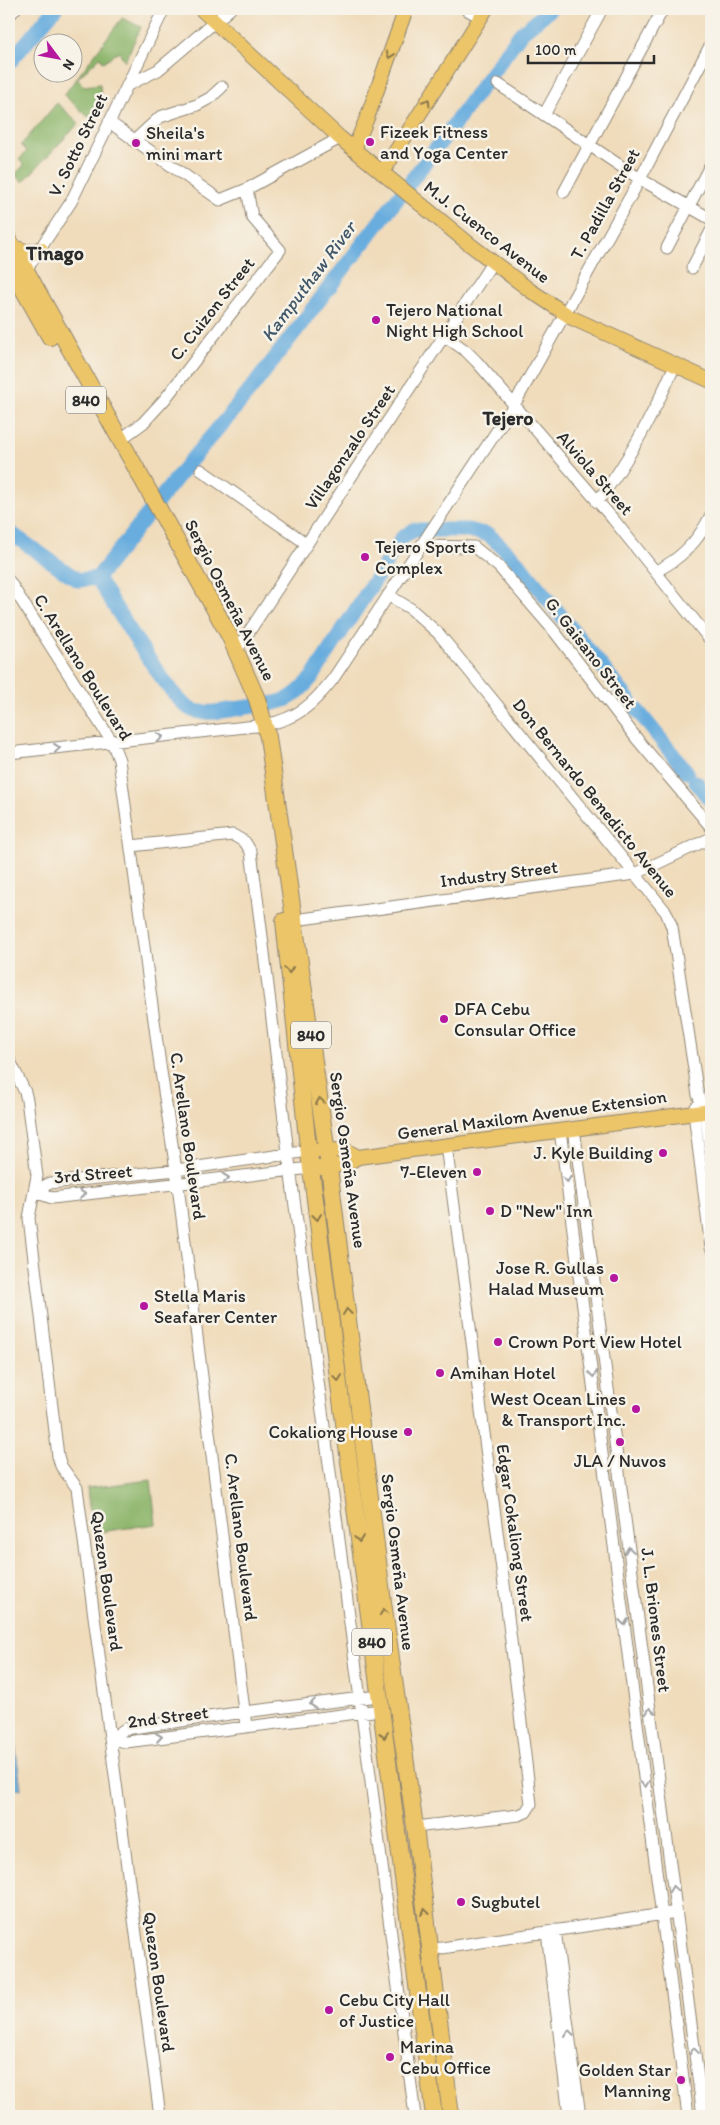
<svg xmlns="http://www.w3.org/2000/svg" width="720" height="2125" font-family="Itim,sans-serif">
  <rect width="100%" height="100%" fill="#f7f3e8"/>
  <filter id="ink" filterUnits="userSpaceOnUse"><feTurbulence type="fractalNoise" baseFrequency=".02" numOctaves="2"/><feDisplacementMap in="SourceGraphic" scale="10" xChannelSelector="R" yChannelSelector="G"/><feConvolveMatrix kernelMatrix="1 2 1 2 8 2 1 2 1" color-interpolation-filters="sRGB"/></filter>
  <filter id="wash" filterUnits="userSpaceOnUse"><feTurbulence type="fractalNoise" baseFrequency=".0096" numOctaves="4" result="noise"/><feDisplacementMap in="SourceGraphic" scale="20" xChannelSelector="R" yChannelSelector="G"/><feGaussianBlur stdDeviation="1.12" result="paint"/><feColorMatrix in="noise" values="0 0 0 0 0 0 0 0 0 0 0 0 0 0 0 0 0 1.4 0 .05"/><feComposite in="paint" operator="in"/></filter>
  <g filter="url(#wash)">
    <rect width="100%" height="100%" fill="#f0dcbb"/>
    <path fill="#8cb56b" stroke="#5c704b" d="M 49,9 L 58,9 L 9,66 L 9,57 Z
      M 122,18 L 141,27 L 125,61 L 119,52 L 103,62 L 100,57 L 77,79 L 84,86 L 100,84 L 101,101 L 105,103 L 97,122 L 86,115 L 64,95 Z
      M 57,103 L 79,123 L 23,182 L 15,175 L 24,165 L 19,160 L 27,151 L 21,145 Z
      M 151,1480 L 156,1524 L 92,1533 L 87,1488 Z"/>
    <path fill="#69adde" stroke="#4a6c84" d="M 9,1695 L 21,1789 L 9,1790 Z"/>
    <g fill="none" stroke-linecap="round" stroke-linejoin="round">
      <path stroke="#69adde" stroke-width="15" d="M 9,63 L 55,9
        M 9,532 L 78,580 L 97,578
        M 97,578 C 111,600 173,704 192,710 C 209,716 231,709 248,707 C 283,702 290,704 313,676 L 402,538 L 414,530 L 468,530 L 489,535 L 516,560 L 687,772
        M 97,578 L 191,460 L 248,393 L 447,134 L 521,33 L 551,9
        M 696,782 L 711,801"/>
    </g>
  </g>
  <g filter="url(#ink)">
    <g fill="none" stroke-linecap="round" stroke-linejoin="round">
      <g stroke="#8e8473" stroke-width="13">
        <path id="minor" d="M 466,9 L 480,17
          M 9,16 L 15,9
          M 498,84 L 640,179 L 711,219
          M 128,85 L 158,70 L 230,9
          M 544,115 L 602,9
          M 109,122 L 220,200 L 247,189 L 340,138
          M 134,141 L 160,117 L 197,105 L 210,98 L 222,87
          M 564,192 L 663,9
          M 667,248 L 711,164
          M 692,268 L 711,231
          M 9,288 L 30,264 L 71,202 L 164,9
          M 445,336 L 466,351 L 477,362 L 613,519 L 711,641
          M 121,439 L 143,423 L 165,399 L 280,250 L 252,217 L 247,189
          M 201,470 L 307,544
          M 597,502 C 629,461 654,413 675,365
          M 421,546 L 474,547 L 499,567 L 554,631 L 637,739 L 711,827
          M 656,571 C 681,559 699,540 711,515
          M 9,581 L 112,742 L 119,760 L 160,1065 L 176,1170 L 246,1726
          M 388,595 L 411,609 L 439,634 L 666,912 L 672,927 L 698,1095 L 705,1112 L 711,1156
          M 237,650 L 492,263
          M 9,753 L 265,725 C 299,718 313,704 333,679 L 514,405 L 640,179 L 711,44
          M 131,846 L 233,835 L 245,842 L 251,852 C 266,960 277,1068 291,1176 C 333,1490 375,1803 415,2116
          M 287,921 L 635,874 L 711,838
          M 9,1059 L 25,1092 L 27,1100 L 37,1176 L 29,1218 L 58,1456 L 61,1466 L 77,1488 L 160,2116
          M 696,1107 L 694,1113 L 711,1248
          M 574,1128 L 703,2116
          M 560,1130 L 688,2116
          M 35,1192 L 52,1198 L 311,1168
          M 35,1192 L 50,1183 L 176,1170 L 309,1151
          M 111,1739 L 125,1729 L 244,1712 L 379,1696
          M 111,1739 L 126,1742 L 381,1710
          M 415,1827 L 519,1815 L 526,1812 L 531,1804 L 505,1592 L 446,1145
          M 555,1930 L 580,2116
          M 547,1932 L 569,2116
          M 429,1950 L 670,1913"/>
      </g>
      <g stroke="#8e8473" stroke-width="16">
        <path id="major" d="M 201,9 L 340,138 L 468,243 L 531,291 L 572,318 L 711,381
          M 354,149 L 367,118 L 406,9
          M 382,173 L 486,9
          M 309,1151 L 345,1150 L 358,1157
          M 320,1168 L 346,1164 L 358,1157 L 711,1111"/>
      </g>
      <g stroke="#8e8473" stroke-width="18">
        <path id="highway" d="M 9,240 L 229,635 L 257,699 L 268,737 L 329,1167 L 383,1602 L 415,1827 L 451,2116
          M 13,248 L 29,253 L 40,250
          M 9,264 L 50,337
          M 284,921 L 307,1138 L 434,2116"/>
      </g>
      <use href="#minor" stroke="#fff" stroke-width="11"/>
      <use href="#major" stroke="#ecc569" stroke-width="14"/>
      <use href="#highway" stroke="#ecc569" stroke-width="16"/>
    </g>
    <defs><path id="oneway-chevron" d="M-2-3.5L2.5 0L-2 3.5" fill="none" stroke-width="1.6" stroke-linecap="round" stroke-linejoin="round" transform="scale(1.25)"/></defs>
    <g stroke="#8c784a">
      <use href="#oneway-chevron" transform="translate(390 55) rotate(109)"/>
      <use href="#oneway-chevron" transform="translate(427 102) rotate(-58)"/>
      <use href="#oneway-chevron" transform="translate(289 970) rotate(84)"/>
      <use href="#oneway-chevron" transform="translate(320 1101) rotate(-98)"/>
      <use href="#oneway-chevron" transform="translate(317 1217) rotate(83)"/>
      <use href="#oneway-chevron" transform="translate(347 1312) rotate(-97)"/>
      <use href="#oneway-chevron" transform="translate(338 1378) rotate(83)"/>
      <use href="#oneway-chevron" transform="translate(359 1539) rotate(83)"/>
      <use href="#oneway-chevron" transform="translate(384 1612) rotate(-98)"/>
      <use href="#oneway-chevron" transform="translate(384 1735) rotate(83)"/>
      <use href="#oneway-chevron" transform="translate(425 1912) rotate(-97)"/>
    </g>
    <g stroke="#a0a0a0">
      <use href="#oneway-chevron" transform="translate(160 737) rotate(-6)"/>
      <use href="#oneway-chevron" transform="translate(57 748) rotate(-6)"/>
      <use href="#oneway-chevron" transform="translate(226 1178) rotate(-6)"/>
      <use href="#oneway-chevron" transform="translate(567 1179) rotate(82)"/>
      <use href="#oneway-chevron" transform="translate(82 1194) rotate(-7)"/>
      <use href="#oneway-chevron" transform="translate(593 1374) rotate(83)"/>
      <use href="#oneway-chevron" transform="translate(629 1550) rotate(-97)"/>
      <use href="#oneway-chevron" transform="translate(624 1622) rotate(83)"/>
      <use href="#oneway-chevron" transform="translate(313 1704) rotate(173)"/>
      <use href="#oneway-chevron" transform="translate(650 1711) rotate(-97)"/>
      <use href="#oneway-chevron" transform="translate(159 1737) rotate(-8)"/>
      <use href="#oneway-chevron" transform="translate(645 1784) rotate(83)"/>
      <use href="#oneway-chevron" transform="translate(673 1889) rotate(-98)"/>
      <use href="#oneway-chevron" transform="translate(569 2033) rotate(-97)"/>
      <use href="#oneway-chevron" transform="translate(694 2051) rotate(-98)"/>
    </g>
  </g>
  <g fill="#b5179e" stroke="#f7f3e8" stroke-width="2">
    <circle cx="370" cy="142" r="5"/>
    <circle cx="136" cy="143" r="5"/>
    <circle cx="376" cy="320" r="5"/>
    <circle cx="365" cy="557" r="5"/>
    <circle cx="444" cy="1019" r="5"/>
    <circle cx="663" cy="1153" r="5"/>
    <circle cx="477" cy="1172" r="5"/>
    <circle cx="490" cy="1211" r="5"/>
    <circle cx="614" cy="1278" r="5"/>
    <circle cx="144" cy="1306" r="5"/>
    <circle cx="498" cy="1342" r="5"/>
    <circle cx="440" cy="1373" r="5"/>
    <circle cx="636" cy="1409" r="5"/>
    <circle cx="408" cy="1432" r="5"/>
    <circle cx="620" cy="1442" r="5"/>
    <circle cx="461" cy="1902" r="5"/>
    <circle cx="329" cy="2010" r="5"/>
    <circle cx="390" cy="2057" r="5"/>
    <circle cx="681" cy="2080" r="5"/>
  </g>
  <g text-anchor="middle" stroke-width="5" stroke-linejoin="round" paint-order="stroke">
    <g fill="#f7f3e8" stroke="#686764" stroke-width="1">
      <rect x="66" y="386.5" width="40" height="27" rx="4"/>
      <rect x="291" y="1021.5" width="40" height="27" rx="4"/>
      <rect x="352" y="1628.5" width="40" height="27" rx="4"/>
    </g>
    <g font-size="16" font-weight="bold" fill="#2b2b2b">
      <text x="86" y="406">840</text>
      <text x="311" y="1041">840</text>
      <text x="372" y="1648">840</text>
    </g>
    <g font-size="18" fill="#2b2b2b" stroke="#f7f3e8" text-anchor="start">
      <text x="380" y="138">Fizeek Fitness<tspan x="380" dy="21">and Yoga Center</tspan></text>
      <text x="146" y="139">Sheila's<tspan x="146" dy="21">mini mart</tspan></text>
      <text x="386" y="316">Tejero National<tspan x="386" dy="21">Night High School</tspan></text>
      <text x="375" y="553">Tejero Sports<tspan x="375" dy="21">Complex</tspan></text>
      <text x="454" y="1015">DFA Cebu<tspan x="454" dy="21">Consular Office</tspan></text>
      <text x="653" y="1159" text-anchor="end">J. Kyle Building</text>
      <text x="467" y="1178" text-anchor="end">7-Eleven</text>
      <text x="500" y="1217">D "New" Inn</text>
      <text x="604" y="1274" text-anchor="end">Jose R. Gullas<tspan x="604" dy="21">Halad Museum</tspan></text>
      <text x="154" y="1302">Stella Maris<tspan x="154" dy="21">Seafarer Center</tspan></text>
      <text x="508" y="1348">Crown Port View Hotel</text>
      <text x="450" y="1379">Amihan Hotel</text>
      <text x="626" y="1405" text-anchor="end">West Ocean Lines<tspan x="626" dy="21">&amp; Transport Inc.</tspan></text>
      <text x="398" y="1438" text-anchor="end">Cokaliong House</text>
      <text x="620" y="1467" text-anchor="middle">JLA / Nuvos</text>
      <text x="471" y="1908">Sugbutel</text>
      <text x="339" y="2006">Cebu City Hall<tspan x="339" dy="21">of Justice</tspan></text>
      <text x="400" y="2053">Marina<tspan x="400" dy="21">Cebu Office</tspan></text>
      <text x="671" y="2076" text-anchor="end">Golden Star<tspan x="671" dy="21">Manning</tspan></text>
    </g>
    <g font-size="18" fill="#2b2b2b" stroke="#f7f3e8">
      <text transform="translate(78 145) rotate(-64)" y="6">V. Sotto Street</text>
      <text transform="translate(605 204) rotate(-61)" y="6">T. Padilla Street</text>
      <text transform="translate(487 232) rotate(38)" y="6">M.J. Cuenco Avenue</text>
      <text transform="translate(212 309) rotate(-52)" y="6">C. Cuizon Street</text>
      <text transform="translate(350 447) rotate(-56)" y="6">Villagonzalo Street</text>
      <text transform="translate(595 473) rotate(49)" y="6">Alviola Street</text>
      <text transform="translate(230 600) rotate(63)" y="6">Sergio Osmeña Avenue</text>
      <text transform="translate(591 653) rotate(52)" y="6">G. Gaisano Street</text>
      <text transform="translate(83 667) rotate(58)" y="6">C. Arellano Boulevard</text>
      <text transform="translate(595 798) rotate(51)" y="6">Don Bernardo Benedicto Avenue</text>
      <text transform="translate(499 874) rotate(-7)" y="6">Industry Street</text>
      <text transform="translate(532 1115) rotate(-8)" y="6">General Maxilom Avenue Extension</text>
      <text transform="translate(188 1136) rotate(82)" y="6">C. Arellano Boulevard</text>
      <text transform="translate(348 1160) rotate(82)" y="6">Sergio Osmeña Avenue</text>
      <text transform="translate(93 1174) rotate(-5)" y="6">3rd Street</text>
      <text transform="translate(515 1533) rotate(82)" y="6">Edgar Cokaliong Street</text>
      <text transform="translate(241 1537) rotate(83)" y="6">C. Arellano Boulevard</text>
      <text transform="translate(398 1562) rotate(83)" y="6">Sergio Osmeña Avenue</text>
      <text transform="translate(107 1581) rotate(82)" y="6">Quezon Boulevard</text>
      <text transform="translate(656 1620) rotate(83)" y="6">J. L. Briones Street</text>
      <text transform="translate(168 1717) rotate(-7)" y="6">2nd Street</text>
      <text transform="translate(159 1982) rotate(82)" y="6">Quezon Boulevard</text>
    </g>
    <g font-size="19" font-style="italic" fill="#41586a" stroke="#f7f3e8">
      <text transform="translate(308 281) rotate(-53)" y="7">Kamputhaw River</text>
    </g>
    <g font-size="20" font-weight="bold" fill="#2b2b2b" stroke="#f7f3e8">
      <text x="55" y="260">Tinago</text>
      <text x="508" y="425">Tejero</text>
    </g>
  </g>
  <rect width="720" height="2125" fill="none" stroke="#f7f3e8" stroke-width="30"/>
  <g transform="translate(58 58) rotate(122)"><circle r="24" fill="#f7f3e8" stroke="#a5a39c"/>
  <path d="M0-4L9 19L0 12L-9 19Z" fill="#b5179e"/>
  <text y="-8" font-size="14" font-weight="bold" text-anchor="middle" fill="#2b2b2b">N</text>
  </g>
  <path d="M528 55v8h126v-8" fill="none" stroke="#2b2b2b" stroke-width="2.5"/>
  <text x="535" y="55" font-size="15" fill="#2b2b2b" stroke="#f7f3e8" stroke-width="4" paint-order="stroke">100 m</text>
</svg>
